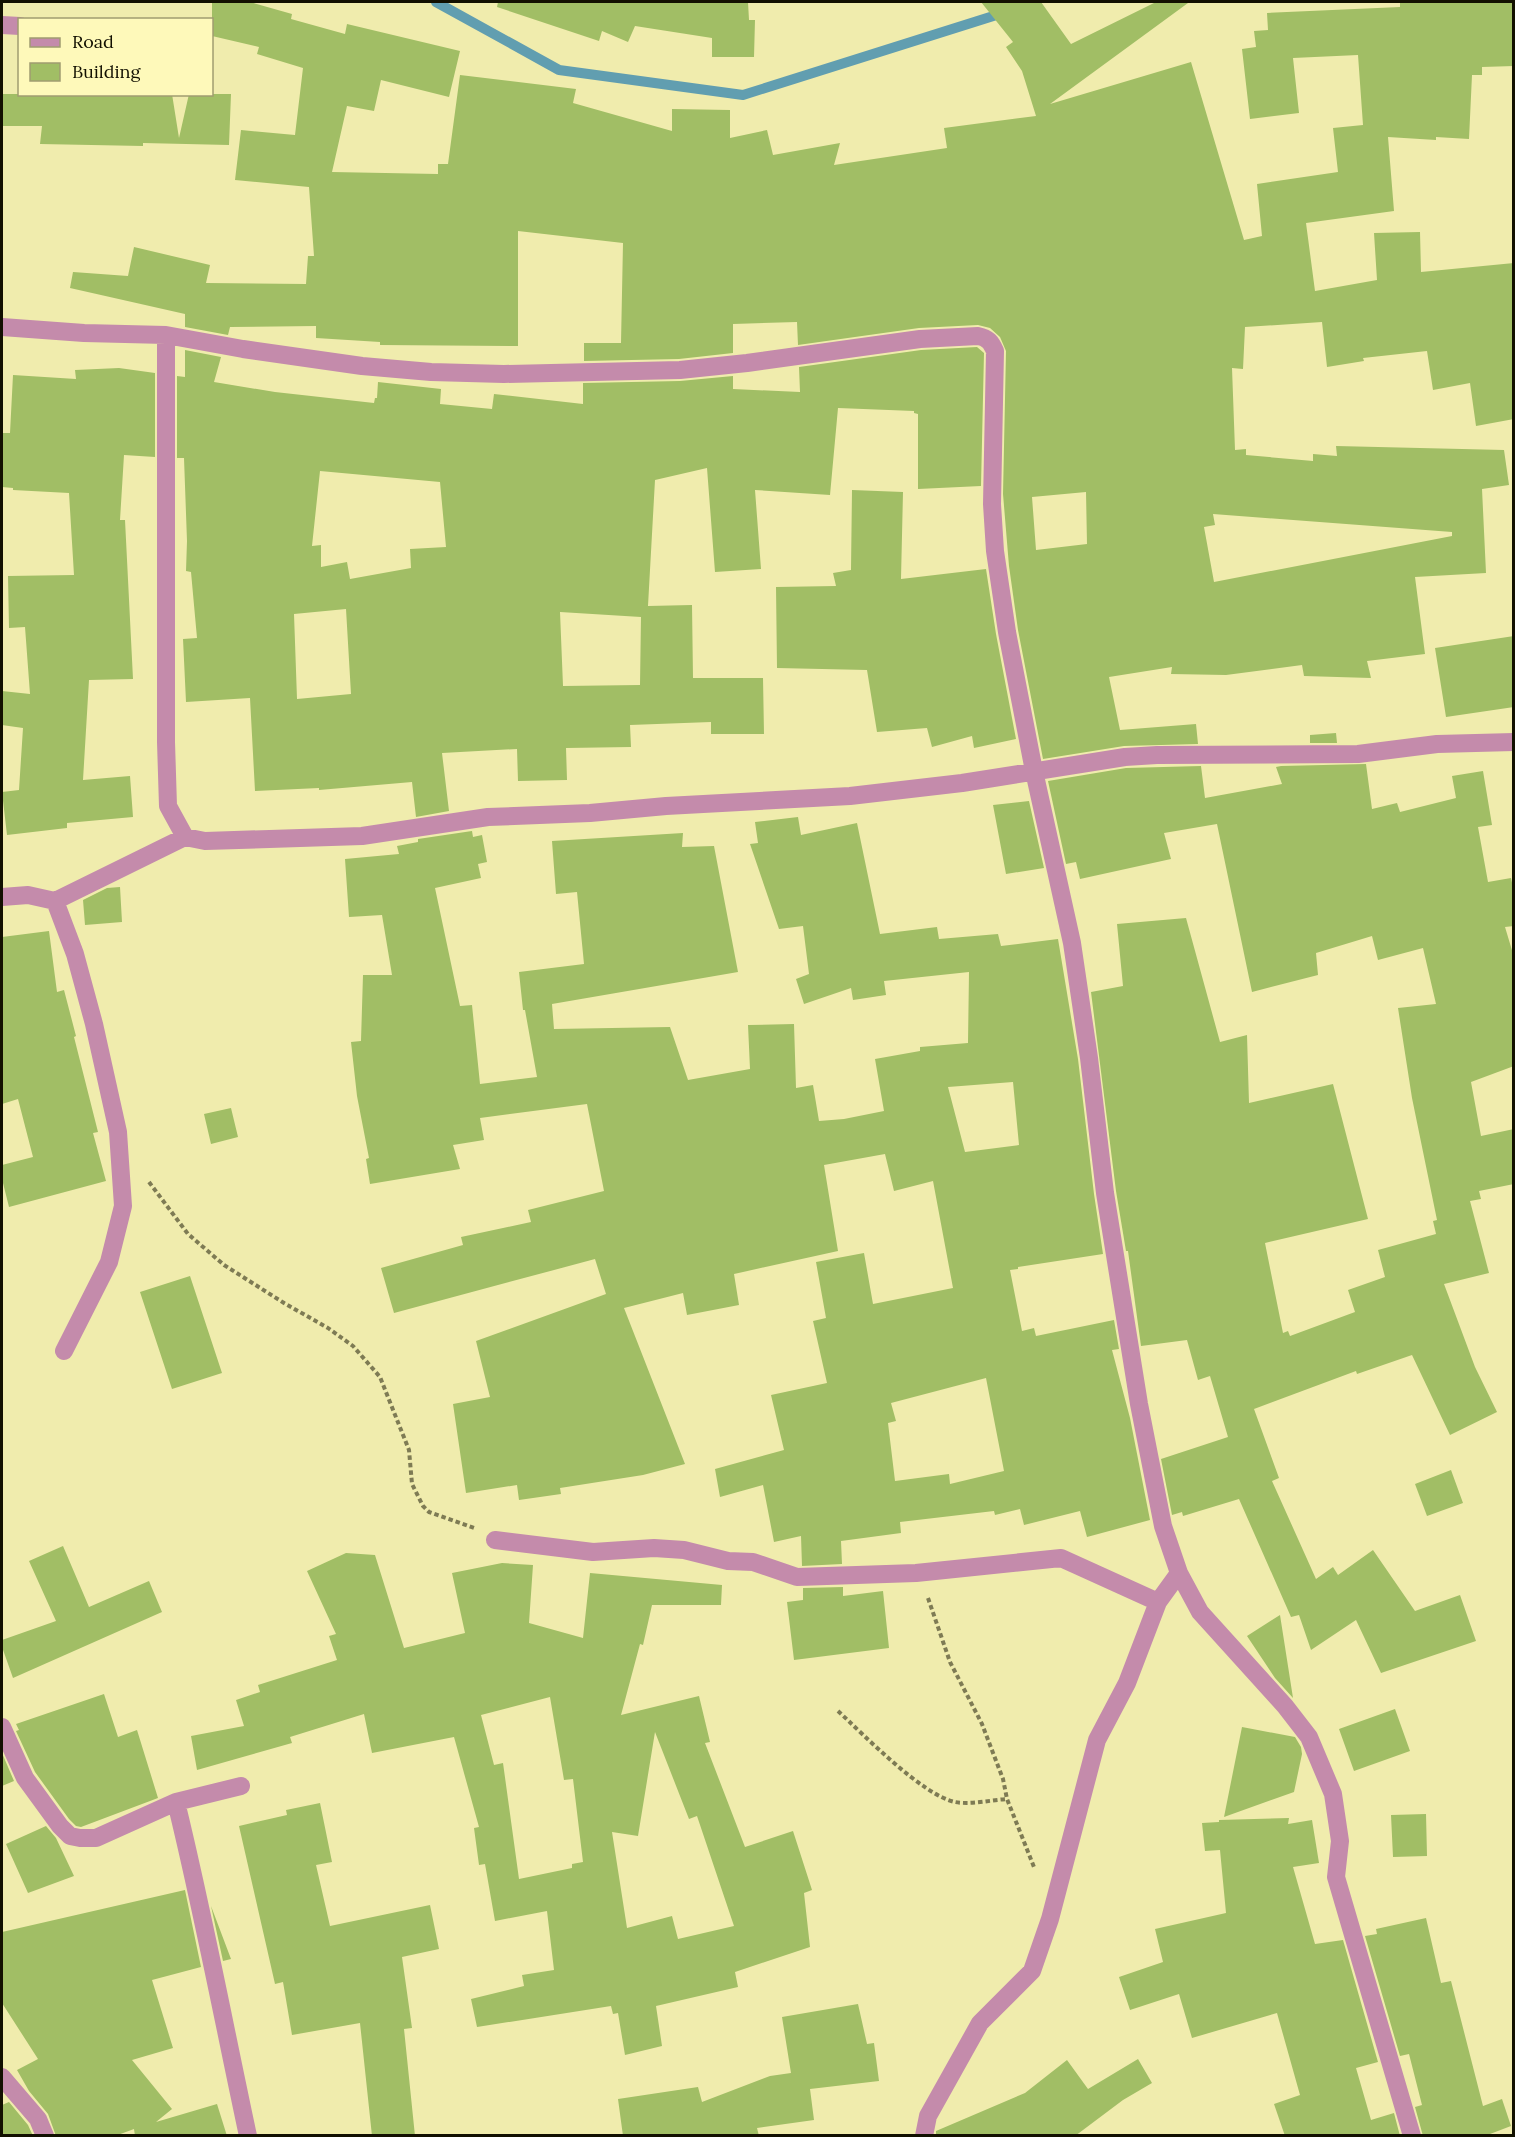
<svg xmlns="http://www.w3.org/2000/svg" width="1515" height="2137" font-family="Lora,serif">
  <rect width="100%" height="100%" fill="#f0ecad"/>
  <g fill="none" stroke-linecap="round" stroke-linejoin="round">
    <path stroke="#619eb0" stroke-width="10" d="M 436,2 L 559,70 L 743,95 L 1006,12"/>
  </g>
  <path fill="#a1be65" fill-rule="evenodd" d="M 212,2 L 250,2 L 292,14 L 291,19 L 345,34 L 347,24 L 460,51 L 449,97 L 381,80 L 374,111 L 347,106 L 332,172 L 438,174 L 438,164 L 448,164 L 460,75 L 576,89 L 573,103 L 672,131 L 672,109 L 730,110 L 730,138 L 767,130 L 773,155 L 840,143 L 834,165 L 947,148 L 944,128 L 1036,116 L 1022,71 L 1006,47 L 1013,42 L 981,2 L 1041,2 L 1071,44 L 1156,2 L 1187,2 L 1188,3 L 1050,104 L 1191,62 L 1244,240 L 1262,236 L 1257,184 L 1338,172 L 1333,128 L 1363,125 L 1358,55 L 1293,58 L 1299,113 L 1250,119 L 1242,49 L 1256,47 L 1254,31 L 1268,30 L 1267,13 L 1400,7 L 1400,2 L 1514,3 L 1514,66 L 1482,67 L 1482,75 L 1472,75 L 1469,139 L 1436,137 L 1436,140 L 1388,137 L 1394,211 L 1306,223 L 1315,291 L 1377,280 L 1374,233 L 1420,232 L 1421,272 L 1514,263 L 1514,419 L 1476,426 L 1470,383 L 1433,390 L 1427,351 L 1363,358 L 1364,361 L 1327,367 L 1322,322 L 1245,327 L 1243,369 L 1232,368 L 1235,450 L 1246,449 L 1246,455 L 1313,461 L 1313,454 L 1337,456 L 1336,446 L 1504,450 L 1509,485 L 1482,489 L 1486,573 L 1415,577 L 1425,654 L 1367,661 L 1371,678 L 1304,676 L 1302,665 L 1226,675 L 1171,674 L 1172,667 L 1109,677 L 1120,730 L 1196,724 L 1198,744 L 1124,746 L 1043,759 L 1018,630 L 1009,566 L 1003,494 L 1006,351 L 1000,337 L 990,328 L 978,325 L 919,328 L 798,345 L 797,322 L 733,324 L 733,353 L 679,359 L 584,361 L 584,343 L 621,343 L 623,243 L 518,231 L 518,346 L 380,345 L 380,342 L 316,338 L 316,326 L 230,327 L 228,335 L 185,327 L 185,314 L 70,288 L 73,272 L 128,276 L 134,247 L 210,265 L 206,283 L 306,284 L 308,256 L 314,256 L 309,187 L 235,180 L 241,130 L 295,135 L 303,68 L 257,54 L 259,47 L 212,36 ZM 1086,492 L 1087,544 L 1036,550 L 1032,497 ZM 1213,514 L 1452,532 L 1452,536 L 1214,582 L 1204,527 L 1215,525 Z
    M 498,2 L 748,2 L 749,20 L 755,20 L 754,57 L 712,57 L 712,38 L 635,26 L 628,42 L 602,31 L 599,41 L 497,7 Z
    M 2,94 L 172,94 L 179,138 L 189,94 L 231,94 L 229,145 L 143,143 L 143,146 L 40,144 L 42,126 L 2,126 Z
    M 977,347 L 984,353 L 981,486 L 918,489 L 918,414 L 914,413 L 914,411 L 838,408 L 830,495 L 755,490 L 761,569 L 715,572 L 707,468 L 655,480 L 648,606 L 692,605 L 693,678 L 763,678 L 764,734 L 711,734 L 711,722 L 630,725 L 631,747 L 566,748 L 567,780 L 518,781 L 517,749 L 442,753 L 449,811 L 416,817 L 412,782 L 319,790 L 319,788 L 255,791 L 250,698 L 186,702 L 183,639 L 197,638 L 191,572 L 186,571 L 187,541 L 184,458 L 177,458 L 177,376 L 185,377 L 185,350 L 221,357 L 214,382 L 275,392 L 374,403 L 375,398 L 377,398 L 378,382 L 441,389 L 440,404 L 492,409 L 494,394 L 583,404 L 583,383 L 680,381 L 733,376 L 733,389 L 800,392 L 799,367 L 921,350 ZM 320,471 L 440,482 L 446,547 L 410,549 L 411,568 L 350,579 L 347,562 L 321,567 L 321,545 L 312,546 ZM 346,609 L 351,694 L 297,699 L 294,614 ZM 560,612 L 641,617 L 640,685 L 563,686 Z
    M 119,368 L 155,373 L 155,457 L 124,455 L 120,520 L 125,520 L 133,679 L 89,680 L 83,780 L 130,776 L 133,817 L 67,823 L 67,828 L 7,835 L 2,792 L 19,790 L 23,728 L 2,725 L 2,691 L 30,694 L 25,627 L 9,628 L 8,576 L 74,575 L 69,493 L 13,490 L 13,488 L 2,487 L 2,433 L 10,433 L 13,375 L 76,379 L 75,370 Z
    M 852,490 L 903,492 L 901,579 L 986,569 L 996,634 L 1016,739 L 974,748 L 972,736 L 932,747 L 927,728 L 877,732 L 867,670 L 777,668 L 776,587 L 836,586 L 833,573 L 851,570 Z
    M 1514,636 L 1514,707 L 1446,717 L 1435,648 Z
    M 1336,733 L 1337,743 L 1310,743 L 1310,735 Z
    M 1366,764 L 1372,809 L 1397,803 L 1400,812 L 1456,798 L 1452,776 L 1483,771 L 1492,825 L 1478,827 L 1488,882 L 1511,878 L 1514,892 L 1514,926 L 1505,927 L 1514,957 L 1514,1066 L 1471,1082 L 1481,1136 L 1514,1129 L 1514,1184 L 1479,1191 L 1481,1199 L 1470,1201 L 1489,1273 L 1444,1284 L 1475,1367 L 1497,1412 L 1450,1435 L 1412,1355 L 1357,1374 L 1356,1371 L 1254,1409 L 1279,1478 L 1272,1481 L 1316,1579 L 1333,1567 L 1338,1575 L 1373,1550 L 1415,1611 L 1460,1595 L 1476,1641 L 1381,1673 L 1356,1620 L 1311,1650 L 1299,1615 L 1291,1617 L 1239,1499 L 1183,1516 L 1182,1512 L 1172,1515 L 1161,1459 L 1228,1437 L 1210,1376 L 1198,1380 L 1187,1340 L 1141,1346 L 1128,1251 L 1126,1251 L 1116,1191 L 1091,992 L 1123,986 L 1117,924 L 1186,918 L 1220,1042 L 1247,1035 L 1249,1103 L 1333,1084 L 1368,1219 L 1265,1243 L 1283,1333 L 1288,1331 L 1290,1336 L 1355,1312 L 1348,1290 L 1385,1277 L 1378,1250 L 1436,1234 L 1433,1221 L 1437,1220 L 1412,1098 L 1398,1008 L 1436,1004 L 1423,948 L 1378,960 L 1372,936 L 1316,953 L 1318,975 L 1252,992 L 1217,824 L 1164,833 L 1171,859 L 1080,879 L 1076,862 L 1066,864 L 1048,781 L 1126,768 L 1201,766 L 1205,798 L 1282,784 L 1276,767 L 1281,766 Z
    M 1029,801 L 1044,868 L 1006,874 L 993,805 Z
    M 798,817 L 801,835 L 857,823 L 880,934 L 937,927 L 939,939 L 998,934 L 1001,946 L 1058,939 L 1078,1059 L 1094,1194 L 1103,1254 L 1018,1267 L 1018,1269 L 1010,1270 L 1022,1331 L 1034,1328 L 1036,1336 L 1114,1320 L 1119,1349 L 1112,1350 L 1130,1418 L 1150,1520 L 1087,1537 L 1080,1511 L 1024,1525 L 1020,1509 L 995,1515 L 994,1511 L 900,1522 L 901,1533 L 841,1541 L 842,1564 L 802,1566 L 801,1536 L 774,1542 L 763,1485 L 720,1497 L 715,1469 L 784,1450 L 771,1395 L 827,1383 L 813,1321 L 826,1318 L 816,1262 L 864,1253 L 873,1304 L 953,1288 L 933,1181 L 894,1191 L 885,1154 L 824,1165 L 838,1251 L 734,1274 L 739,1305 L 687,1315 L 683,1293 L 624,1308 L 685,1464 L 643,1475 L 560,1488 L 561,1494 L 519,1500 L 517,1485 L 466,1493 L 453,1404 L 490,1397 L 476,1341 L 606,1294 L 595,1259 L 394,1313 L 381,1268 L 463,1245 L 461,1237 L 531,1222 L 528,1210 L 604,1191 L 587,1104 L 480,1118 L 484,1140 L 453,1145 L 460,1169 L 370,1184 L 366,1159 L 369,1158 L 357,1096 L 351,1042 L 361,1041 L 363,975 L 392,975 L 382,915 L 349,917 L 345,859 L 399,854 L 397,846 L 418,842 L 418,839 L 472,831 L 473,837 L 482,835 L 487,862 L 478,864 L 481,878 L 435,888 L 460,1006 L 472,1005 L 480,1084 L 537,1077 L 525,1010 L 523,1010 L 519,972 L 584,964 L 577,892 L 556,894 L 552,841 L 683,833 L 682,847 L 714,846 L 738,972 L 552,1004 L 554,1029 L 670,1027 L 688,1080 L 750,1069 L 748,1025 L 794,1024 L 796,1088 L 813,1085 L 819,1121 L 844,1119 L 884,1111 L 875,1059 L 920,1051 L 920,1047 L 968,1043 L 969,972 L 884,981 L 886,995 L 853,1000 L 851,988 L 804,1004 L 796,979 L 809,974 L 803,926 L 779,929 L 750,844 L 758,843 L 755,822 ZM 1013,1082 L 1019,1145 L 965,1152 L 948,1087 ZM 986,1378 L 1004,1471 L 950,1484 L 949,1474 L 895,1481 L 888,1423 L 896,1421 L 891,1403 Z
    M 120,887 L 122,922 L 85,925 L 83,900 L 107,888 Z
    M 49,931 L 57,992 L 64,990 L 76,1036 L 74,1037 L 98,1132 L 93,1133 L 106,1181 L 9,1207 L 2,1179 L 2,1165 L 33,1157 L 18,1099 L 2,1104 L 2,937 Z
    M 231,1108 L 238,1137 L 211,1144 L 204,1114 Z
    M 190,1276 L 222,1373 L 172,1389 L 140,1292 Z
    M 1451,1470 L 1463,1503 L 1427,1516 L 1415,1484 Z
    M 63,1546 L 89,1607 L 149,1581 L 162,1612 L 13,1678 L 2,1647 L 2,1640 L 56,1621 L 29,1561 Z
    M 346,1553 L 375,1555 L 404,1648 L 465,1633 L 452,1573 L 502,1563 L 533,1565 L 529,1623 L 583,1638 L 590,1573 L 722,1585 L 721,1605 L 652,1605 L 643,1645 L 640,1644 L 621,1715 L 699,1696 L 710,1742 L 705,1743 L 745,1847 L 793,1831 L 812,1890 L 804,1893 L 810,1947 L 735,1972 L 738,1987 L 656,2006 L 662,2046 L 625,2055 L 618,2013 L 613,2014 L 611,2006 L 477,2027 L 471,1999 L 524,1986 L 522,1975 L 554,1970 L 547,1911 L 495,1921 L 485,1864 L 479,1865 L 474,1828 L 479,1827 L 454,1737 L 372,1753 L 364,1714 L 290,1737 L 292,1743 L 197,1770 L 191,1736 L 244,1726 L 236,1700 L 260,1692 L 258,1685 L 337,1660 L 329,1636 L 336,1634 L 307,1571 ZM 550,1697 L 564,1780 L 573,1779 L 583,1862 L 572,1864 L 572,1868 L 519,1879 L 503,1763 L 494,1765 L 481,1715 ZM 655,1732 L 689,1819 L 697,1816 L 734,1926 L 678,1939 L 672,1916 L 627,1928 L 612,1832 L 638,1836 Z
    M 843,1587 L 843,1596 L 883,1591 L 889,1648 L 794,1660 L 787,1602 L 803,1600 L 803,1588 Z
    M 1280,1615 L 1293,1698 L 1275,1678 L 1247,1636 Z
    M 104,1694 L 118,1737 L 137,1730 L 158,1798 L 81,1827 L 76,1826 L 69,1819 L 35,1772 L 16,1731 L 19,1730 L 16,1724 Z
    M 1395,1709 L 1410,1751 L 1354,1771 L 1339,1729 Z
    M 1242,1727 L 1295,1737 L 1301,1747 L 1302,1754 L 1294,1792 L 1224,1817 Z
    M 2,1753 L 14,1781 L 2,1786 Z
    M 320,1803 L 332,1862 L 316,1865 L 330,1926 L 430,1905 L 439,1949 L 402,1957 L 412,2028 L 404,2029 L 415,2136 L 372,2136 L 360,2023 L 292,2035 L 283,1982 L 275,1984 L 239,1826 L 287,1815 L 286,1810 Z
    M 1426,1814 L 1427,1856 L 1393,1857 L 1391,1815 Z
    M 1289,1818 L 1288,1824 L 1312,1820 L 1319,1863 L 1293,1867 L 1315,1944 L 1343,1940 L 1378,2062 L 1356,2068 L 1371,2120 L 1394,2113 L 1400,2136 L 1285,2136 L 1274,2104 L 1300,2095 L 1277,2013 L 1192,2038 L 1179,1994 L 1130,2010 L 1119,1977 L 1163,1962 L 1155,1929 L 1226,1913 L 1220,1850 L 1205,1851 L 1202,1823 L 1219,1822 L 1219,1820 Z
    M 46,1826 L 56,1838 L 74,1876 L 28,1893 L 6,1844 Z
    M 185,1890 L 201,1967 L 152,1980 L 173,2048 L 132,2060 L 172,2109 L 156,2122 L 217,2104 L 227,2136 L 135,2136 L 134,2129 L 115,2136 L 56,2136 L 48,2114 L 29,2091 L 17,2070 L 38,2059 L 2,2003 L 2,1932 Z
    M 211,1906 L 231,1959 L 223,1961 Z
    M 1426,1918 L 1441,1983 L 1451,1981 L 1483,2106 L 1502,2099 L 1511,2126 L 1490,2134 L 1490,2136 L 1423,2136 L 1415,2107 L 1422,2105 L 1409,2054 L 1400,2056 L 1365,1936 L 1377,1934 L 1376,1929 Z
    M 858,2004 L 867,2044 L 874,2043 L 879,2081 L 810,2089 L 814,2120 L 757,2128 L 759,2136 L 623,2136 L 618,2099 L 698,2087 L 702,2102 L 770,2076 L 791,2073 L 782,2017 Z
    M 1138,2059 L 1152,2083 L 1123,2100 L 1075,2136 L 936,2136 L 936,2131 L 1025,2093 L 1067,2060 L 1088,2089 Z
    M 9,2102 L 28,2125 L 33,2136 L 2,2136 L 2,2105 Z"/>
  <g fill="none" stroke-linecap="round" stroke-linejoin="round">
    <path stroke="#7e7b54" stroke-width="4" stroke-dasharray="4.5 3" stroke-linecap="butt" d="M 149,1182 L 188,1234 L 224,1265 L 284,1303 L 328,1328 L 353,1346 L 380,1377 L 409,1450 L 412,1484 L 423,1506 L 429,1512 L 474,1528
      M 928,1598 L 950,1662 L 982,1724 L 1003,1779 L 1007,1799 L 1034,1867
      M 838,1711 C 864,1735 922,1795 955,1802 C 971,1805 991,1800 1007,1799"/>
    <path stroke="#c48bab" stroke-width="18" d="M 2,25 L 20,26
      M 2,327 L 84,333 L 166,335 L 243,349 L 362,366 L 431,372 L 504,374 L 680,370 L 747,363 L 920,339 L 978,336 C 988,338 991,342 995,351 L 992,504 L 995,551 L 1007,632 L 1034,771 L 1072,943 L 1089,1058 L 1105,1193 L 1139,1404 L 1163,1526 L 1179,1573 L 1200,1612 L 1285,1706 L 1309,1737 L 1333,1794 L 1340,1841 L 1336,1877 L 1412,2136
      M 166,335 L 166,742 L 168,806 L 185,837 L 205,841 L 362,836 L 488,817 L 590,813 L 666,806 L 850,796 L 962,783 L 1125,757 L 1157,755 L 1358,754 L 1437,744 L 1514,742
      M 2,897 L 28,895 L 55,901 L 75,954 L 94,1024 L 118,1132 L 123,1206 L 109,1262 L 64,1351
      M 55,901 L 185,837
      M 495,1540 L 593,1552 L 654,1548 L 684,1550 L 728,1561 L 753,1562 L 797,1577 L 916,1573 L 1061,1558 L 1158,1602
      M 2,1727 L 25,1778 L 60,1826 L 70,1836 L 80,1838 L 96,1838 L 176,1802 L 241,1786
      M 176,1802 C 203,1912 224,2024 248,2136
      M 2,2077 L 38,2119 L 45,2136
      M 924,2136 L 928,2116 L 980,2023 L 1032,1971 L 1050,1919 L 1097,1740 L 1127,1683 L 1158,1602 L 1179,1573"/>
  </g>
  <rect width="1515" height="2137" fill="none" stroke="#121000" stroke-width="6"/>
  <rect x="18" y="18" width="195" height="78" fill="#fef9ba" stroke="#a09c70" stroke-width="1.5"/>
  <rect x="30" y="38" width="30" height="9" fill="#c48bab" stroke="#a09c70" stroke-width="1.5"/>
  <text x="72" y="48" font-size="18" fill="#121000">Road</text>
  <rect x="30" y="63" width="30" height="18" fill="#a1be65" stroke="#a09c70" stroke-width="1.5"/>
  <text x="72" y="78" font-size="18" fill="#121000">Building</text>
</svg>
